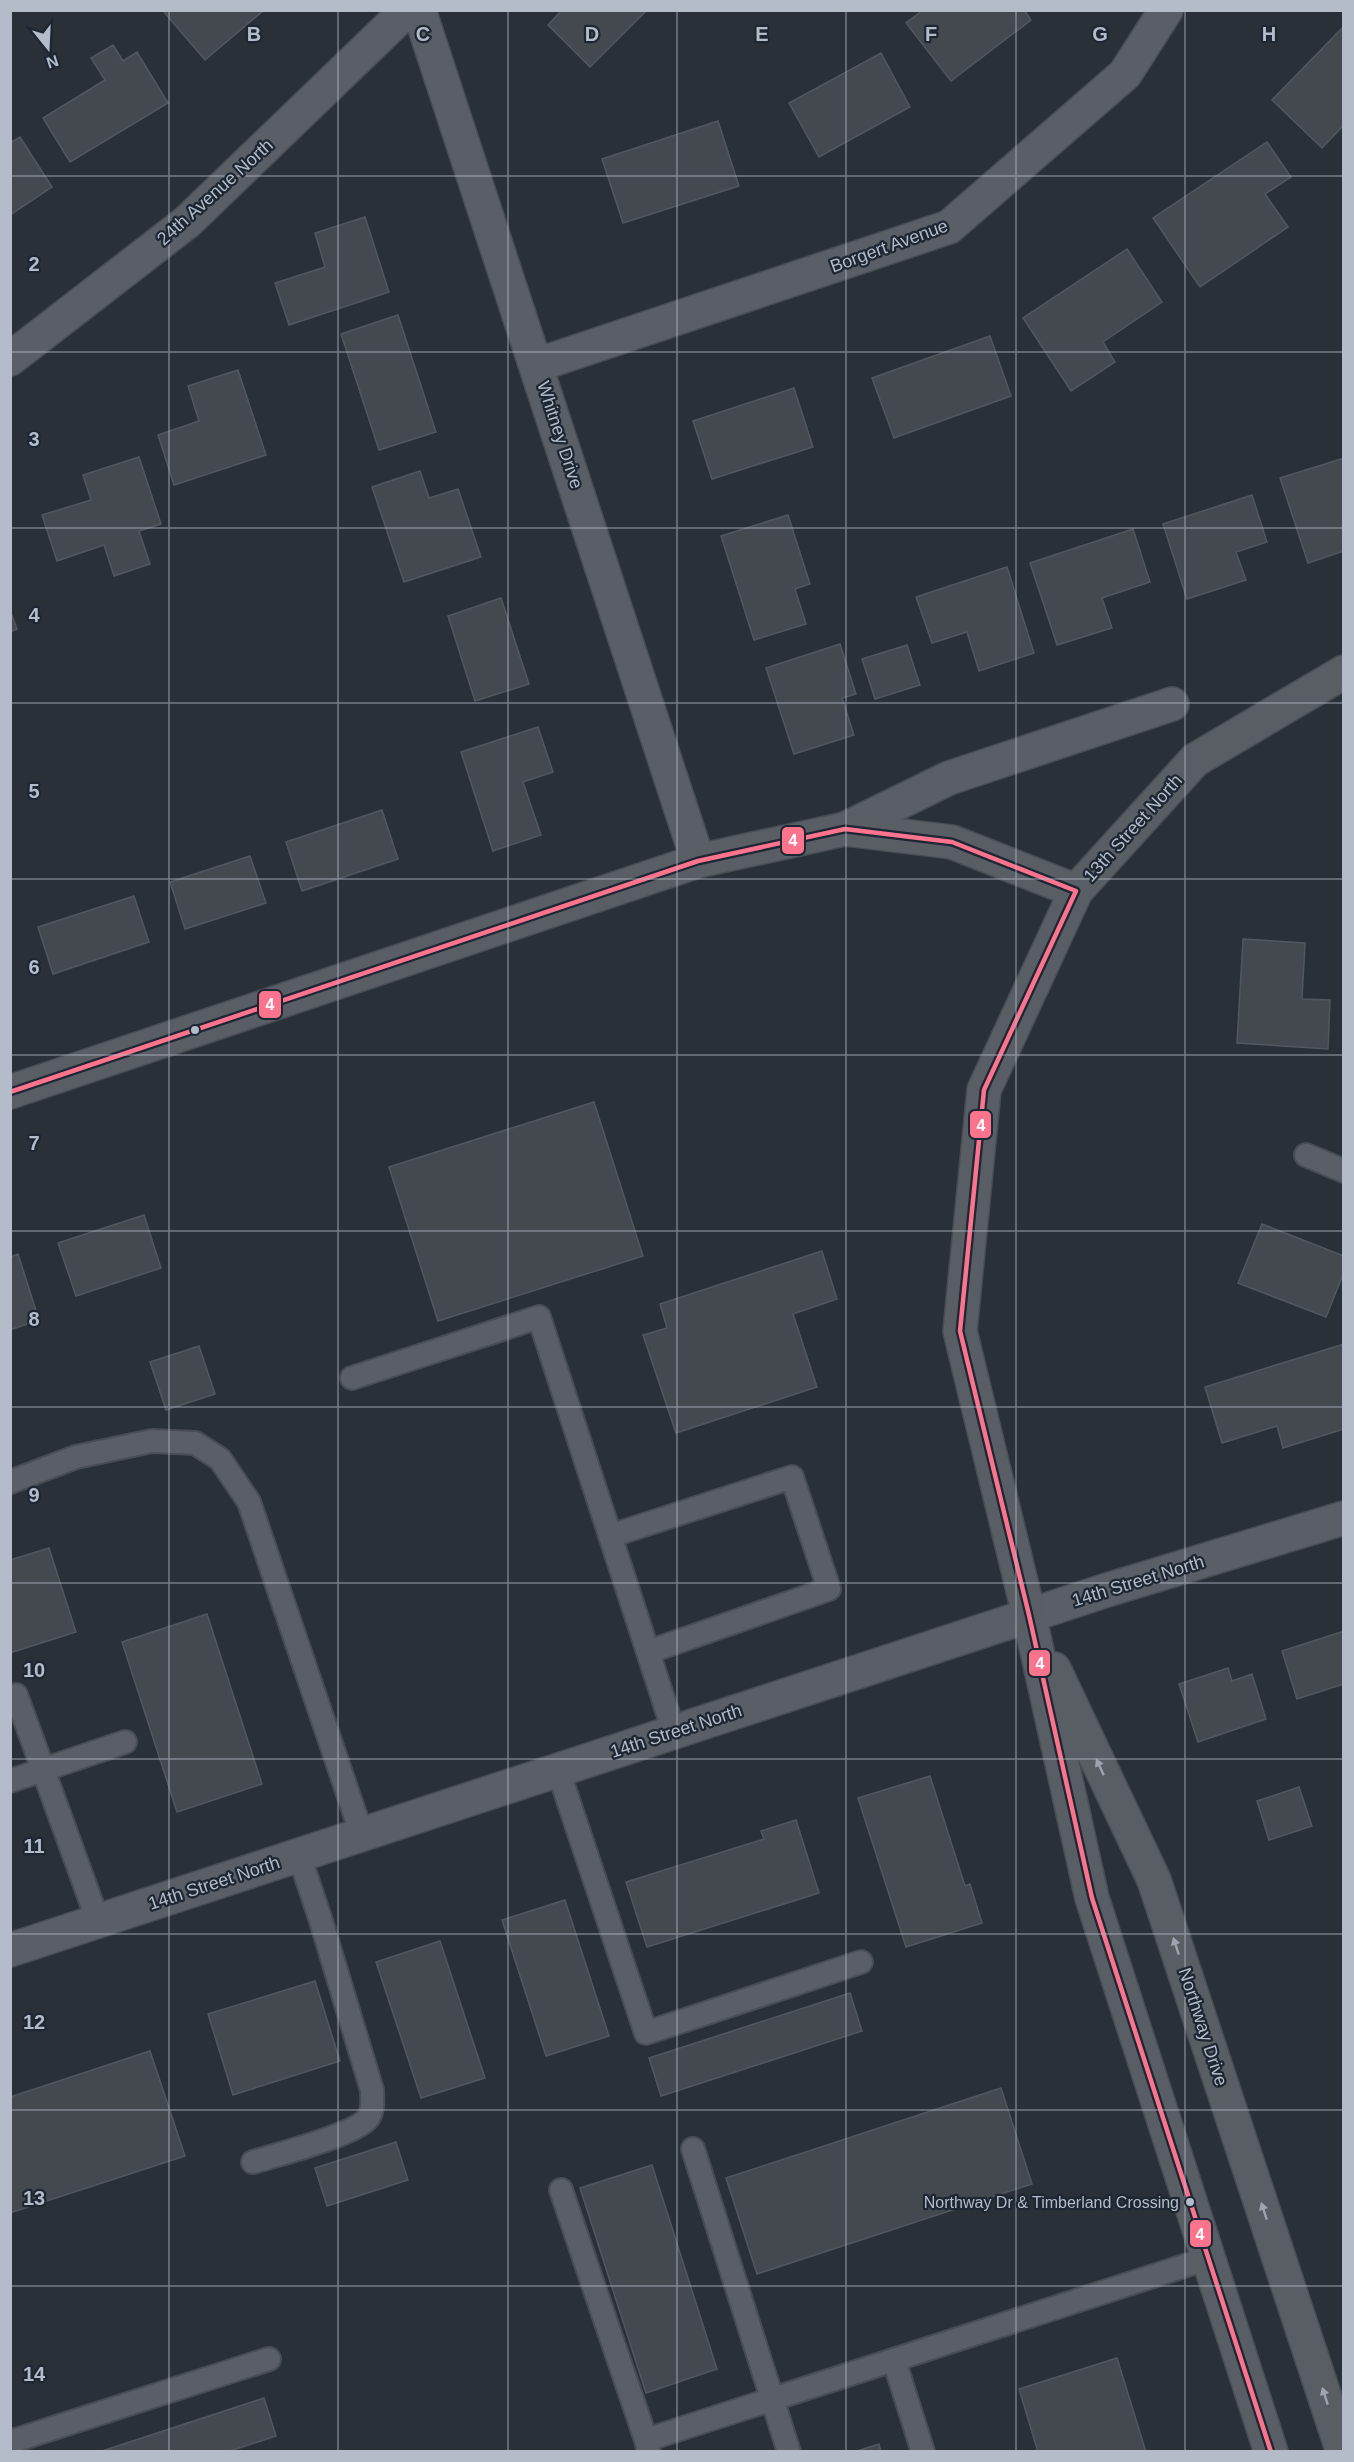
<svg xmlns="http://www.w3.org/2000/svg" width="1354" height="2462" font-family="Arial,sans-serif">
  <rect width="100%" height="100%" fill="#2a3038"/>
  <path fill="#444950" stroke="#52575f" stroke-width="1.5" d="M 166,10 L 264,10 L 205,60 L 164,12 Z
    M 562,10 L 647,10 L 590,67 L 548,25 Z
    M 923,10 L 1024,10 L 1031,20 L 951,81 L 906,23 Z
    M 1344,26 L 1344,125 L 1322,148 L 1272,100 Z
    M 113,45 L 123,61 L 137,52 L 168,103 L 70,162 L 43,118 L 105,80 L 91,58 Z
    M 881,53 L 910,107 L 819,157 L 789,103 Z
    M 718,121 L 739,186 L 623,223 L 602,159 Z
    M 20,137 L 52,187 L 10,215 L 10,143 Z
    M 1267,142 L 1291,177 L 1265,194 L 1288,227 L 1200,287 L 1153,218 Z
    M 365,217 L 389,292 L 289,325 L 275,283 L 325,267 L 315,233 Z
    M 1127,249 L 1162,302 L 1103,342 L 1115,362 L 1071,391 L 1023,318 Z
    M 398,315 L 436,432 L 379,450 L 341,334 Z
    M 990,336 L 1011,396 L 894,438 L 872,378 Z
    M 238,370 L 266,455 L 174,485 L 158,435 L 199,421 L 188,386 Z
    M 794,388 L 813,447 L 712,479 L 693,421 Z
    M 139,457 L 161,524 L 139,531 L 150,564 L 114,576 L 104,545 L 57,561 L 42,515 L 91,500 L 83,475 Z
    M 1344,458 L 1344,551 L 1308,563 L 1280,478 Z
    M 420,471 L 429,498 L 458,489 L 481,557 L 404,582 L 372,487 Z
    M 1252,495 L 1267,542 L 1236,552 L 1246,580 L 1187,599 L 1163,524 Z
    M 788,515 L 810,584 L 795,589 L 806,624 L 754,640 L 721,536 Z
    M 1133,529 L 1150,582 L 1102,598 L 1112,628 L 1057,645 L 1030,563 Z
    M 1007,567 L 1034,653 L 979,671 L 967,632 L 932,643 L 916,597 Z
    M 501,598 L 529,684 L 475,701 L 448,616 Z
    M 10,610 L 17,629 L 10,632 Z
    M 840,644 L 856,694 L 842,698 L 854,735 L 794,754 L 766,668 Z
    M 907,645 L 920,685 L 875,699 L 862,659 Z
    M 538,727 L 553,772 L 523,782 L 541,835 L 493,851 L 461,752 Z
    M 382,810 L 398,859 L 302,891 L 286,842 Z
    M 250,856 L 266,903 L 185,929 L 170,882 Z
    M 134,896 L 149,942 L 53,974 L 38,927 Z
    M 1243,939 L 1305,943 L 1302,999 L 1330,1000 L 1328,1049 L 1237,1043 Z
    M 594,1102 L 643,1256 L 438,1321 L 389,1167 Z
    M 144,1215 L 161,1268 L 76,1296 L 58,1243 Z
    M 1262,1224 L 1344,1256 L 1344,1272 L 1326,1317 L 1238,1283 Z
    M 822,1251 L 837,1299 L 793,1314 L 817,1387 L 676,1433 L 643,1335 L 667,1328 L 660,1304 Z
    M 18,1254 L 39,1320 L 10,1330 L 10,1257 Z
    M 1344,1344 L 1344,1429 L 1283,1448 L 1277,1426 L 1222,1443 L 1205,1387 Z
    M 199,1346 L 215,1394 L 166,1410 L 150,1362 Z
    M 49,1548 L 76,1632 L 10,1653 L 10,1560 Z
    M 207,1614 L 262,1784 L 177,1812 L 122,1642 Z
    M 1344,1631 L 1344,1684 L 1297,1699 L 1282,1651 Z
    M 1228,1668 L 1232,1681 L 1252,1674 L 1266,1719 L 1198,1742 L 1179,1684 Z
    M 930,1776 L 965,1886 L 970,1884 L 982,1923 L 906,1947 L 858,1798 Z
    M 1299,1787 L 1312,1826 L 1269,1840 L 1257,1801 Z
    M 796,1820 L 819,1893 L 647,1947 L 626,1882 L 764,1839 L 761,1831 Z
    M 565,1900 L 609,2036 L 546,2056 L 502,1920 Z
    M 440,1941 L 485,2078 L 421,2098 L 376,1962 Z
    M 315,1981 L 340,2061 L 233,2095 L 208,2014 Z
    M 850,1993 L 862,2031 L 661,2096 L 649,2058 Z
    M 150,2051 L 185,2156 L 10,2213 L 10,2097 Z
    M 1001,2088 L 1032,2184 L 757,2274 L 726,2178 Z
    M 396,2142 L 408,2180 L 327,2206 L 315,2168 Z
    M 652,2165 L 717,2369 L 646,2393 L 580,2188 Z
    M 1117,2358 L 1146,2452 L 1038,2452 L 1019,2389 Z
    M 264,2398 L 276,2436 L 227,2452 L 99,2452 Z
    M 879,2444 L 881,2452 L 854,2452 Z"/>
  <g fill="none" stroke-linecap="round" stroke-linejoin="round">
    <g stroke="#484c53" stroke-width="26">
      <path id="lane" d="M 1306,1155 L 1344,1171
        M 352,1378 L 539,1317 L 674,1732
        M 10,1482 L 76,1457 L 152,1441 L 195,1443 L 220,1459 L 249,1502 L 362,1835
        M 610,1536 L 792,1477 L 829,1589 L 648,1652
        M 16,1695 L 98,1921
        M 558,1770 L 646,2033 L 861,1962
        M 10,1781 L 125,1742
        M 693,2149 L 789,2452
        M 253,2162 C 276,2155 355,2135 368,2118 C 374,2110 372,2099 372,2090 L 321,1921 L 299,1855
        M 561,2190 L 646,2440
        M 894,2360 L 923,2452
        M 10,2442 L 269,2359
        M 649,2452 L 646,2440 L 1209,2258"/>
    </g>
    <g stroke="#484c53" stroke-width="36">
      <path id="street" d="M 419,10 L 698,861
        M 10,359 L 187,222 L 407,10
        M 537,365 L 949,227 L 1125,74 L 1166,10
        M 845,829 L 949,778 L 1172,704
        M 10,1950 L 1107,1590 L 1344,1518"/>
    </g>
    <g stroke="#484c53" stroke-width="36">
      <path id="secondary" d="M 10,1092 L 698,861 L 845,829 L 952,842 L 1076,891
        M 1054,1669 L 1154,1880 L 1343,2452
        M 1271,2452 L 1092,1898 L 1029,1615 L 960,1331 L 984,1090 L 1076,891 L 1195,760 L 1344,672"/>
    </g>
    <use href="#lane" stroke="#5a5e66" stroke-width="22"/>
    <use href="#street" stroke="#5a5e66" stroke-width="33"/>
    <use href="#secondary" stroke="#595d64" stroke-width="33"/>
    <g stroke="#1d2633" stroke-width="9">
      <path id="bus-1" d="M 10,1092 L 698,861 L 845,829 L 952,842 L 1076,891 L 984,1090 L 960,1331 L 1029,1615 L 1092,1898 L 1271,2452"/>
    </g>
    <use href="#bus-1" stroke="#fc738d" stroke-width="4.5"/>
  </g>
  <defs><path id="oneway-solid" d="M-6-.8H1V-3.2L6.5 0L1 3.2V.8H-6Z" transform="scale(1.5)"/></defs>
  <g fill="#9da4b0">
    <use href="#oneway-solid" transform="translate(1100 1767) rotate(-115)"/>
    <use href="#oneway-solid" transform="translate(1176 1946) rotate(-108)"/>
    <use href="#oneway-solid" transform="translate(1264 2211) rotate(-108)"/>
    <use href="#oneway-solid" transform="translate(1325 2396) rotate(-108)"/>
  </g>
  <path fill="none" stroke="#b4bcc9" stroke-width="1.5" stroke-opacity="0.55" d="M 169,10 L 169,2452M 338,10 L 338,2452M 508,10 L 508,2452M 677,10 L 677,2452M 846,10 L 846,2452M 1016,10 L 1016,2452M 1185,10 L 1185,2452M 10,176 L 1344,176M 10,352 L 1344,352M 10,528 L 1344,528M 10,703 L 1344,703M 10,879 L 1344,879M 10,1055 L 1344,1055M 10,1231 L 1344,1231M 10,1407 L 1344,1407M 10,1583 L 1344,1583M 10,1759 L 1344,1759M 10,1934 L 1344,1934M 10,2110 L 1344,2110M 10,2286 L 1344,2286"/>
  <g fill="#b4bcc9" stroke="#1d2633" stroke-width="2">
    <circle cx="195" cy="1030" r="5"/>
    <circle cx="1190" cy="2202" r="5"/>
  </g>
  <g text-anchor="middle" stroke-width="4.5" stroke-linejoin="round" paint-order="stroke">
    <g font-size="16" fill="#b4bcc9" stroke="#1d2633" text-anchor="end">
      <text x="1179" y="2208">Northway Dr &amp; Timberland Crossing</text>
    </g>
    <g font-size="18" fill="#b4bcc9" stroke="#1d2633">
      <text transform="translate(215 192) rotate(-42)" y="6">24th Avenue North</text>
      <text transform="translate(889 246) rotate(-20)" y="6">Borgert Avenue</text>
      <text transform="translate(560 435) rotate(72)" y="6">Whitney Drive</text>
      <text transform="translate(1133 828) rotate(-48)" y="6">13th Street North</text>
      <text transform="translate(1138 1581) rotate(-17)" y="6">14th Street North</text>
      <text transform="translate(676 1731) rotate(-18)" y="6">14th Street North</text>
      <text transform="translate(214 1883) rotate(-18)" y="6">14th Street North</text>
      <text transform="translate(1203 2027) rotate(72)" y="6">Northway Drive</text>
    </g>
  </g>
  <g font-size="20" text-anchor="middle" font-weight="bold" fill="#b4bcc9" stroke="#1d2633" stroke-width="4.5" stroke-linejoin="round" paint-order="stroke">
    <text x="254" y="41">B</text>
    <text x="423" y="41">C</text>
    <text x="592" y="41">D</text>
    <text x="762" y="41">E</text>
    <text x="931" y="41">F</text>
    <text x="1100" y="41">G</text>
    <text x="1269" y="41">H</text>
    <text x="34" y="271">2</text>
    <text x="34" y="446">3</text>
    <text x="34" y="622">4</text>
    <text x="34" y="798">5</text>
    <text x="34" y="974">6</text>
    <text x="34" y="1150">7</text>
    <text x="34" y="1326">8</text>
    <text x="34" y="1502">9</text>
    <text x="34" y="1677">10</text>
    <text x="34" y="1853">11</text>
    <text x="34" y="2029">12</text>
    <text x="34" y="2205">13</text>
    <text x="34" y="2381">14</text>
  </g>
  <g stroke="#1d2633" stroke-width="2">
    <rect x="781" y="826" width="24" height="29" rx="6" fill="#fc738d"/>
    <rect x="258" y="990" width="24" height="29" rx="6" fill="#fc738d"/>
    <rect x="969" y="1110" width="23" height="29" rx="6" fill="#fc738d"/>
    <rect x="1028" y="1649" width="23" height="28" rx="6" fill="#fc738d"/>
    <rect x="1189" y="2219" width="23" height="29" rx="6" fill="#fc738d"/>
  </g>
  <g font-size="16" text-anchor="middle" font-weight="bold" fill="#fff">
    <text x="793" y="846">4</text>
    <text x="270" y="1010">4</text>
    <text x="981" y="1131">4</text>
    <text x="1040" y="1669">4</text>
    <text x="1200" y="2240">4</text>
  </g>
  <rect width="1354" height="2462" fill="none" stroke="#b4bcc9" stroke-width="24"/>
  <g transform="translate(48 48) rotate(162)" stroke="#1d2633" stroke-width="4.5" paint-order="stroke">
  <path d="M0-4.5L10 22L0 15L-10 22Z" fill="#b4bcc9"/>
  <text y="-9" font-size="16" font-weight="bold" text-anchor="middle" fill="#b4bcc9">N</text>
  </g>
</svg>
